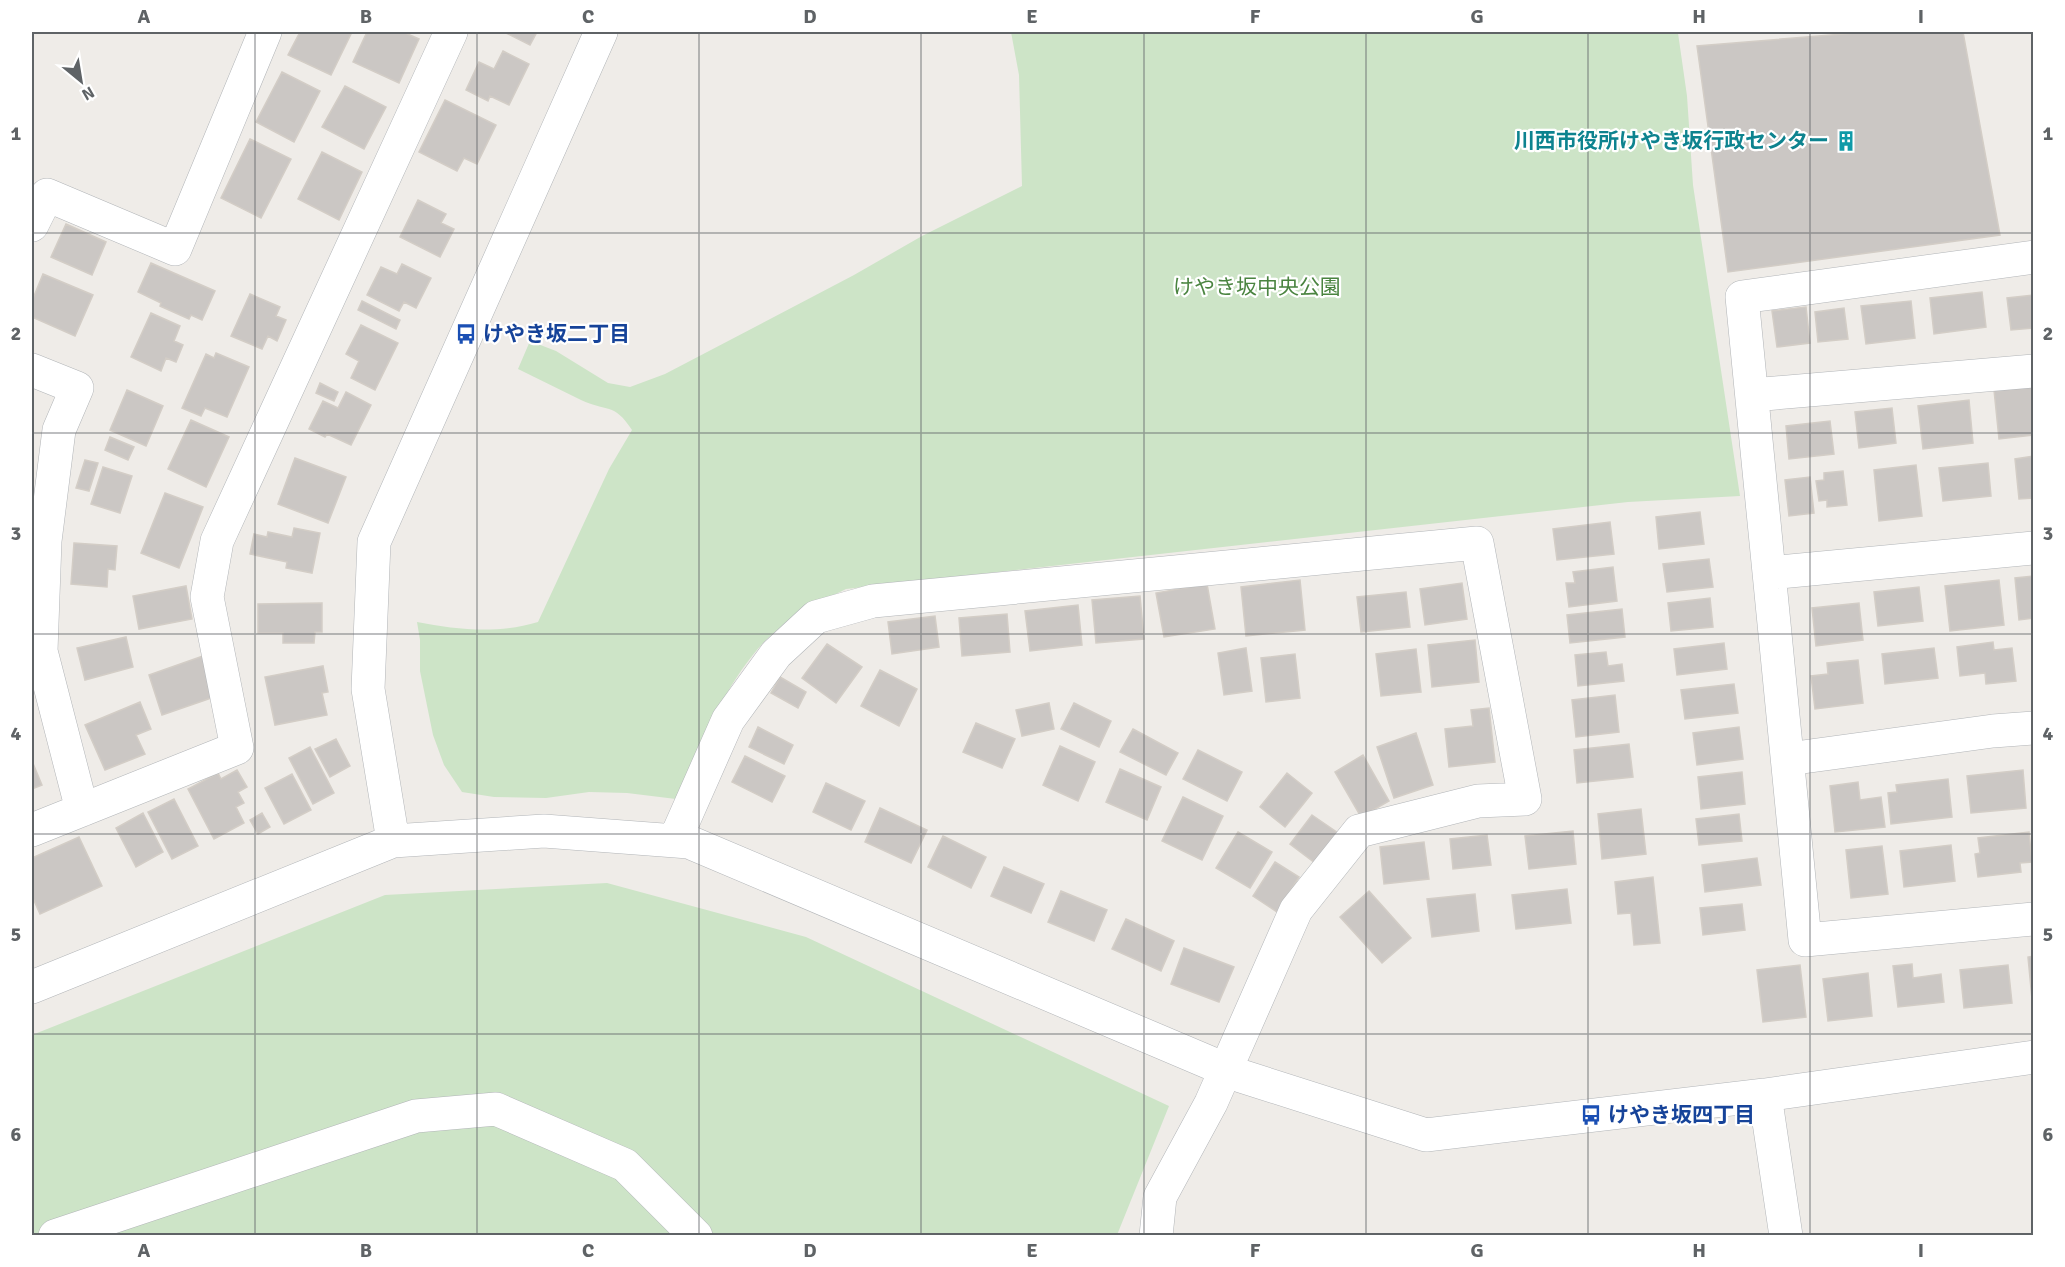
<svg xmlns="http://www.w3.org/2000/svg" width="2065" height="1267" font-family="Signika,'Noto Sans JP',sans-serif">
  <rect width="100%" height="100%" fill="#efece8"/>
  <path fill="#cde4c7" d="M 1011,32 L 1685,32 L 1678,33 L 1687,96 L 1693,185 L 1740,496 L 1628,502 L 846,589 C 820,602 785,620 764,642 C 723,686 702,745 676,799 L 627,793 L 589,792 L 546,798 L 494,797 L 462,792 L 444,765 L 433,735 L 420,671 L 420,640 L 417,622 C 458,630 498,634 538,622 L 609,469 L 632,430 C 614,402 606,412 581,400 C 560,390 539,379 518,369 L 530,341 L 556,351 L 608,383 L 630,387 L 665,374 L 854,275 L 922,236 L 1022,186 L 1019,75 Z
    M 607,883 L 806,937 L 1169,1106 L 1117,1235 L 32,1236 L 32,1035 L 385,895 Z"/>
  <path fill="#cbc7c4" stroke="#d3cdc6" stroke-width="1.5" d="M 300,32 L 352,32 L 331,75 L 288,55 Z
    M 367,32 L 403,32 L 419,39 L 399,83 L 353,62 Z
    M 504,32 L 537,32 L 530,45 Z
    M 1868,32 L 1963,32 L 2000,235 L 1728,272 L 1697,46 Z
    M 503,51 L 529,64 L 509,105 L 490,96 L 488,101 L 466,90 L 479,62 L 494,69 Z
    M 282,72 L 320,91 L 294,142 L 256,122 Z
    M 345,86 L 386,107 L 364,149 L 322,127 Z
    M 445,100 L 496,125 L 477,164 L 464,158 L 457,171 L 419,152 Z
    M 250,139 L 291,159 L 261,218 L 221,198 Z
    M 322,152 L 362,172 L 339,220 L 298,199 Z
    M 418,200 L 446,214 L 441,223 L 454,229 L 440,257 L 400,237 Z
    M 66,224 L 106,242 L 92,275 L 51,257 Z
    M 151,263 L 215,291 L 202,320 L 191,315 L 189,319 L 160,306 L 161,303 L 138,292 Z
    M 402,264 L 431,278 L 416,308 L 404,302 L 399,311 L 367,295 L 381,267 L 397,274 Z
    M 43,274 L 93,295 L 75,336 L 32,317 L 32,301 Z
    M 1982,292 L 1986,327 L 1934,334 L 1930,298 Z
    M 250,294 L 280,307 L 276,316 L 286,320 L 277,341 L 268,336 L 262,349 L 231,336 Z
    M 2034,295 L 2034,328 L 2011,330 L 2007,298 Z
    M 362,301 L 400,320 L 396,329 L 358,310 Z
    M 1911,301 L 1915,338 L 1866,344 L 1861,306 Z
    M 1806,307 L 1810,343 L 1777,347 L 1772,311 Z
    M 1844,308 L 1848,339 L 1818,342 L 1815,312 Z
    M 151,313 L 180,326 L 174,341 L 183,345 L 176,362 L 166,358 L 161,371 L 131,357 Z
    M 361,325 L 398,343 L 375,390 L 351,378 L 359,361 L 346,354 Z
    M 216,353 L 249,367 L 227,417 L 205,408 L 201,416 L 182,408 L 206,354 L 214,358 Z
    M 320,383 L 338,392 L 334,401 L 316,393 Z
    M 2034,386 L 2034,435 L 1999,439 L 1994,390 Z
    M 127,390 L 163,406 L 146,446 L 110,430 Z
    M 346,392 L 371,405 L 351,445 L 327,434 L 325,437 L 309,429 L 323,401 L 338,408 Z
    M 1969,400 L 1973,443 L 1923,449 L 1918,406 Z
    M 1892,408 L 1896,443 L 1859,448 L 1855,412 Z
    M 191,420 L 229,437 L 206,487 L 168,469 Z
    M 1830,421 L 1834,454 L 1789,459 L 1786,426 Z
    M 110,437 L 134,447 L 128,460 L 105,450 Z
    M 2034,456 L 2034,498 L 2019,499 L 2015,459 Z
    M 295,458 L 346,477 L 328,523 L 278,504 Z
    M 85,460 L 98,463 L 89,491 L 76,488 Z
    M 1988,463 L 1991,496 L 1943,501 L 1939,468 Z
    M 1916,465 L 1922,516 L 1879,521 L 1874,470 Z
    M 103,467 L 132,476 L 120,513 L 91,504 Z
    M 1843,471 L 1847,505 L 1827,507 L 1827,500 L 1819,501 L 1816,481 L 1824,480 L 1824,473 Z
    M 1810,477 L 1814,513 L 1789,516 L 1785,480 Z
    M 165,493 L 203,507 L 179,568 L 141,553 Z
    M 1700,512 L 1704,544 L 1659,549 L 1656,517 Z
    M 1610,522 L 1614,554 L 1557,560 L 1553,529 Z
    M 294,528 L 320,533 L 312,573 L 286,568 L 287,562 L 250,554 L 254,534 L 267,537 L 268,532 L 292,537 Z
    M 74,543 L 117,546 L 115,570 L 108,569 L 107,587 L 71,584 Z
    M 1709,559 L 1713,587 L 1667,592 L 1663,564 Z
    M 1613,567 L 1617,601 L 1569,607 L 1566,583 L 1575,583 L 1573,572 Z
    M 2034,576 L 2034,618 L 2019,620 L 2015,578 Z
    M 1300,580 L 1305,630 L 1246,636 L 1241,587 Z
    M 1999,580 L 2004,625 L 1950,631 L 1945,586 Z
    M 1462,583 L 1467,619 L 1425,625 L 1420,589 Z
    M 1207,584 L 1215,629 L 1164,637 L 1156,593 Z
    M 186,586 L 192,619 L 139,629 L 133,596 Z
    M 1919,587 L 1923,621 L 1878,626 L 1874,592 Z
    M 1406,592 L 1410,627 L 1361,632 L 1357,597 Z
    M 1140,596 L 1144,639 L 1096,643 L 1092,600 Z
    M 1710,598 L 1713,627 L 1671,631 L 1668,603 Z
    M 322,603 L 322,632 L 315,632 L 314,643 L 283,643 L 283,633 L 258,633 L 258,604 Z
    M 1859,603 L 1863,640 L 1816,646 L 1812,608 Z
    M 1078,605 L 1082,645 L 1030,651 L 1025,611 Z
    M 1622,609 L 1625,637 L 1570,643 L 1567,615 Z
    M 1007,614 L 1010,652 L 962,656 L 959,618 Z
    M 935,616 L 939,647 L 892,654 L 888,622 Z
    M 126,637 L 133,667 L 85,680 L 77,648 Z
    M 1475,640 L 1479,682 L 1432,687 L 1428,645 Z
    M 1993,642 L 1994,650 L 2012,648 L 2016,681 L 1986,684 L 1985,673 L 1960,676 L 1957,647 Z
    M 1724,643 L 1727,669 L 1677,675 L 1674,649 Z
    M 827,644 L 862,667 L 836,703 L 802,678 Z
    M 1246,648 L 1252,691 L 1224,695 L 1218,653 Z
    M 1934,648 L 1938,678 L 1885,684 L 1882,654 Z
    M 1416,649 L 1421,692 L 1381,696 L 1376,654 Z
    M 1606,652 L 1608,666 L 1622,664 L 1624,681 L 1578,686 L 1575,655 Z
    M 1295,654 L 1300,698 L 1266,702 L 1261,658 Z
    M 203,656 L 217,696 L 162,715 L 149,675 Z
    M 1858,660 L 1863,703 L 1815,709 L 1811,676 L 1828,674 L 1827,663 Z
    M 323,666 L 328,692 L 322,693 L 327,715 L 275,725 L 265,677 Z
    M 880,670 L 917,689 L 899,726 L 861,706 Z
    M 780,677 L 806,692 L 798,708 L 771,693 Z
    M 1734,684 L 1738,713 L 1685,719 L 1681,690 Z
    M 1615,695 L 1619,732 L 1576,737 L 1572,700 Z
    M 140,702 L 151,729 L 136,735 L 145,754 L 105,770 L 85,725 Z
    M 1049,703 L 1054,729 L 1022,736 L 1016,710 Z
    M 1074,703 L 1111,721 L 1099,747 L 1061,729 Z
    M 1489,708 L 1495,762 L 1449,767 L 1445,729 L 1473,726 L 1471,710 Z
    M 976,723 L 1015,739 L 1002,768 L 963,752 Z
    M 758,727 L 793,745 L 784,764 L 749,747 Z
    M 1739,727 L 1743,759 L 1697,765 L 1693,733 Z
    M 1133,729 L 1178,753 L 1166,775 L 1120,752 Z
    M 1416,733 L 1433,785 L 1394,798 L 1377,747 Z
    M 336,739 L 350,766 L 330,777 L 315,749 Z
    M 1629,744 L 1633,777 L 1577,783 L 1574,750 Z
    M 1060,746 L 1095,762 L 1078,801 L 1043,785 Z
    M 310,747 L 334,793 L 313,804 L 289,758 Z
    M 1198,750 L 1242,772 L 1227,801 L 1183,779 Z
    M 1363,755 L 1389,801 L 1361,817 L 1335,772 Z
    M 745,756 L 785,776 L 772,802 L 732,782 Z
    M 32,761 L 42,785 L 32,789 Z
    M 1120,769 L 1161,787 L 1147,820 L 1106,802 Z
    M 237,770 L 247,787 L 238,792 L 244,803 L 236,807 L 244,823 L 214,839 L 188,789 L 218,773 L 221,779 Z
    M 2023,770 L 2026,808 L 1971,813 L 1967,776 Z
    M 1742,772 L 1745,804 L 1701,809 L 1698,777 Z
    M 1287,773 L 1312,793 L 1285,827 L 1260,807 Z
    M 292,774 L 311,810 L 284,824 L 265,788 Z
    M 1948,779 L 1952,817 L 1891,824 L 1888,793 L 1897,792 L 1896,785 Z
    M 1858,782 L 1860,800 L 1881,797 L 1885,827 L 1835,832 L 1830,786 Z
    M 826,783 L 865,801 L 851,830 L 813,812 Z
    M 1183,797 L 1223,816 L 1202,860 L 1162,841 Z
    M 174,799 L 198,846 L 172,859 L 148,812 Z
    M 880,808 L 927,830 L 911,863 L 865,842 Z
    M 1641,809 L 1646,854 L 1602,859 L 1598,814 Z
    M 143,813 L 163,852 L 136,867 L 116,828 Z
    M 262,813 L 270,827 L 258,834 L 250,820 Z
    M 1739,814 L 1742,841 L 1699,845 L 1696,819 Z
    M 1312,815 L 1338,833 L 1315,863 L 1290,844 Z
    M 1573,831 L 1576,864 L 1529,869 L 1525,836 Z
    M 1238,832 L 1272,852 L 1250,888 L 1216,868 Z
    M 2029,832 L 2032,862 L 2020,863 L 2021,872 L 1978,877 L 1975,854 L 1980,853 L 1978,838 Z
    M 1487,835 L 1491,865 L 1453,869 L 1450,839 Z
    M 943,836 L 986,857 L 971,888 L 928,867 Z
    M 79,837 L 102,886 L 40,914 L 32,896 L 32,858 Z
    M 1424,842 L 1429,879 L 1384,884 L 1380,847 Z
    M 1951,845 L 1955,881 L 1904,887 L 1900,851 Z
    M 1882,846 L 1888,894 L 1851,898 L 1846,850 Z
    M 1757,858 L 1761,885 L 1705,892 L 1702,865 Z
    M 1275,862 L 1299,877 L 1277,912 L 1253,896 Z
    M 1004,867 L 1044,884 L 1031,913 L 991,896 Z
    M 1653,877 L 1660,943 L 1634,945 L 1631,913 L 1618,914 L 1615,882 Z
    M 1567,889 L 1571,923 L 1516,929 L 1512,895 Z
    M 1061,891 L 1107,910 L 1094,941 L 1048,922 Z
    M 1369,891 L 1411,938 L 1382,963 L 1340,917 Z
    M 1475,894 L 1479,931 L 1432,937 L 1427,899 Z
    M 1742,904 L 1745,930 L 1703,935 L 1700,908 Z
    M 1126,919 L 1174,941 L 1161,971 L 1112,949 Z
    M 1184,948 L 1234,967 L 1219,1002 L 1171,984 Z
    M 2034,956 L 2034,998 L 2032,999 L 2028,957 Z
    M 1912,964 L 1913,978 L 1941,974 L 1944,1002 L 1898,1007 L 1893,966 Z
    M 1800,965 L 1806,1017 L 1763,1022 L 1757,970 Z
    M 2008,965 L 2012,1003 L 1964,1008 L 1960,970 Z
    M 1868,973 L 1872,1016 L 1828,1021 L 1823,979 Z"/>
  <g fill="none" stroke-linecap="round" stroke-linejoin="round">
    <g stroke="#b2b5b8" stroke-width="34">
      <path id="minor" d="M 32,225 L 47,195 L 175,249 L 265,32
        M 2034,257 L 1742,297 L 1805,940 L 2034,919
        M 32,370 L 77,388 L 59,430 L 45,541 L 41,651 L 82,810
        M 1752,395 L 2034,371
        M 1769,573 L 2034,548
        M 1788,759 L 1993,731 L 2034,728
        M 32,830 L 237,748 L 207,597 L 217,541 L 451,32
        M 675,840 L 728,720 L 776,654 L 816,617 L 873,601 L 1477,543 L 1525,799 L 1478,801 L 1359,831 L 1296,910 L 1211,1103 L 1160,1197 L 1156,1236
        M 393,841 L 368,689 L 374,542 L 601,32
        M 32,987 L 393,841 L 544,831 L 689,842 L 1241,1076 L 1426,1135 L 1765,1095 L 2034,1057
        M 1765,1095 L 1786,1236
        M 55,1236 L 416,1116 L 496,1109 L 625,1165 L 696,1236"/>
    </g>
    <use href="#minor" stroke="#fff" stroke-width="33"/>
  </g>
  <path fill="none" stroke="#5f6366" stroke-width="1.5" stroke-opacity="0.55" d="M 255,32 L 255,1236M 477,32 L 477,1236M 699,32 L 699,1236M 921,32 L 921,1236M 1144,32 L 1144,1236M 1366,32 L 1366,1236M 1588,32 L 1588,1236M 1810,32 L 1810,1236M 32,233 L 2034,233M 32,433 L 2034,433M 32,634 L 2034,634M 32,834 L 2034,834M 32,1034 L 2034,1034"/>
  <defs>
    <g id="building-bare" transform="scale(1.62)"><path d="M-4-6H4V6H1V3H-1V6H-4ZM-2.5-4.3h1.7v1.8h-1.7ZM.8-4.3h1.7v1.8H.8ZM-2.5-1h1.7V.8h-1.7ZM.8-1h1.7V.8H.8Z" fill="#0f9aa8" stroke="#fff" stroke-width="2.5" paint-order="stroke"/></g>
    <g id="bus-bare" transform="scale(1.62)"><path d="M-5-6H5V4H4V6H2V4H-2V6H-4V4H-5ZM-3.5-4V0h7V-4ZM-3.5 1.2v1.5H-2V1.2ZM2 1.2v1.5H3.5V1.2Z" fill="#1a4fb4" stroke="#fff" stroke-width="2.5" paint-order="stroke"/></g>
  </defs>
  <g fill-rule="evenodd">
    <use href="#building-bare" x="1846" y="141"/>
    <use href="#bus-bare" x="466" y="334"/>
    <use href="#bus-bare" x="1591" y="1115"/>
  </g>
  <g text-anchor="middle" stroke-width="4.5" stroke-linejoin="round" paint-order="stroke">
    <g font-size="21" font-weight="bold" fill="#0d838f" stroke="#fff" text-anchor="end">
      <text x="1829" y="148">川西市役所けやき坂行政センター</text>
    </g>
    <g font-size="21" fill="#4a8440" stroke="#fff">
      <text x="1257" y="294">けやき坂中央公園</text>
    </g>
    <g font-size="21" font-weight="bold" fill="#164399" stroke="#fff" text-anchor="start">
      <text x="483" y="341">けやき坂二丁目</text>
      <text x="1608" y="1122">けやき坂四丁目</text>
    </g>
  </g>
  <rect width="2065" height="1267" fill="none" stroke="#ffffff" stroke-width="66"/>
  <g transform="translate(81 81) rotate(150)" stroke="#ffffff" stroke-width="4.5" paint-order="stroke">
  <path d="M0-4.5L10 22L0 15L-10 22Z" fill="#5f6366"/>
  <text y="-9" font-size="16" font-weight="bold" text-anchor="middle" fill="#5f6366">N</text>
  </g>
  <rect x="33" y="33" width="1999" height="1201" fill="none" stroke="#5f6366" stroke-width="2"/>
  <g font-size="20" text-anchor="middle" font-weight="bold" fill="#5f6366">
    <text x="144" y="23">A</text>
    <text x="366" y="23">B</text>
    <text x="588" y="23">C</text>
    <text x="810" y="23">D</text>
    <text x="1032" y="23">E</text>
    <text x="1255" y="23">F</text>
    <text x="1477" y="23">G</text>
    <text x="1699" y="23">H</text>
    <text x="1921" y="23">I</text>
    <text x="16" y="140">1</text>
    <text x="2048" y="140">1</text>
    <text x="16" y="340">2</text>
    <text x="2048" y="340">2</text>
    <text x="16" y="540">3</text>
    <text x="2048" y="540">3</text>
    <text x="16" y="740">4</text>
    <text x="2048" y="740">4</text>
    <text x="16" y="941">5</text>
    <text x="2048" y="941">5</text>
    <text x="16" y="1141">6</text>
    <text x="2048" y="1141">6</text>
    <text x="144" y="1257">A</text>
    <text x="366" y="1257">B</text>
    <text x="588" y="1257">C</text>
    <text x="810" y="1257">D</text>
    <text x="1032" y="1257">E</text>
    <text x="1255" y="1257">F</text>
    <text x="1477" y="1257">G</text>
    <text x="1699" y="1257">H</text>
    <text x="1921" y="1257">I</text>
  </g>
</svg>
